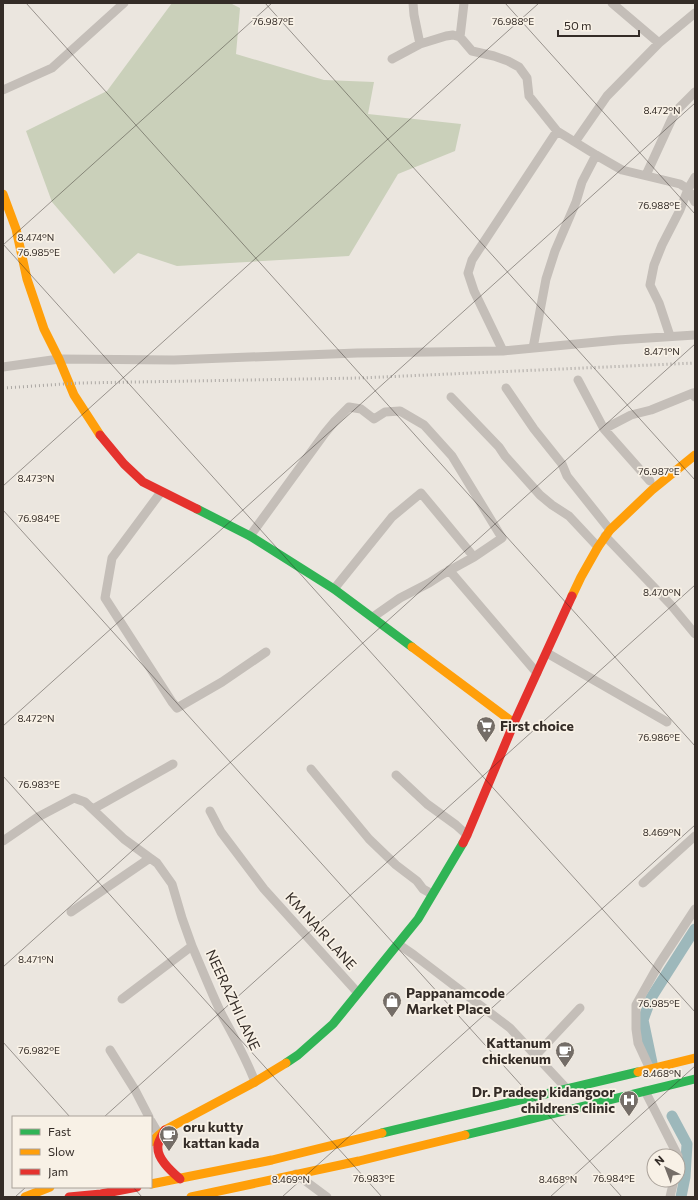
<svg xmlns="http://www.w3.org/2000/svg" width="698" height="1200" font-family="Commissioner,sans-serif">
  <rect width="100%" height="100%" fill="#ebe6df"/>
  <path fill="#cad0ba" d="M 172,3 L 230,3 L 240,8 L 236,54 L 324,80 L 374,82 L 368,114 L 461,124 L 455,151 L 398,174 L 349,256 L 177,266 L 138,253 L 114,274 L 52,202 L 26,131 L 107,91 Z"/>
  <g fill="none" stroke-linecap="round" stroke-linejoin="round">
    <path stroke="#9db8bb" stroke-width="11" d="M 652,1063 L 643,1020 L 651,998 L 695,929
      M 672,1116 L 687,1144 L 685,1177 L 681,1197"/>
    <path stroke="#c4beb8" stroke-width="9" d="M 413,3 L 414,15 L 420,44
      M 612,3 L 659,43
      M 460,37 L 464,3
      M 392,59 L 420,44 L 446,36 L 453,35 L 460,37 L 472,51 L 494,56 L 508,61 L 519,67 L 527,78 L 529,96 L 557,131 L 596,155 L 622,170 L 680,184 L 688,189 L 695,202
      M 3,90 L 52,68 L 124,3
      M 575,142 L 607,96 L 659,43 L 695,13
      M 646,175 L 675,112 L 695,92
      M 670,336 L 659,303 L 650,285 L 654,265 L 662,245 L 680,210 L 688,189 L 695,177
      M 533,348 L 546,279 L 555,251 L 576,202 L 582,182 L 596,155
      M 503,351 L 474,291 L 468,273 L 472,260 L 557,131
      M 3,367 L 59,359 L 174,360 L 357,353 L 503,351 L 618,340 L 695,335
      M 578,380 L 604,429 L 650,481
      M 506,388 L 534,429 L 562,464 L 567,476 L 610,530
      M 451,397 L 499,447 L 505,456 L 540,495 L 552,505 L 569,516 L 598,547
      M 604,429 L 631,415 L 651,410 L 693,393 L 695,397
      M 161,492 L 112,558 L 105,598 L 172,702 L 177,708 L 222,682 L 266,652
      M 250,536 L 325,433 L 335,421 L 349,407 L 361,409 L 374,419 L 385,412 L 400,411 L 424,425 L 452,456 L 502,538 L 474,557 L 443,574 L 429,583 L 400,598 L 373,617
      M 605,536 L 671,605 L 695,634
      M 449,570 L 537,673
      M 334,589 L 392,517 L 421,493 L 474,557
      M 547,653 L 667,722
      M 311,769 L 369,839 L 396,865 L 417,881 L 423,889 L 432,894
      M 396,775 L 427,804 L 456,825 L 467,835
      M 93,809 L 173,764
      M 210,811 L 221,832 L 264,889 L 358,993
      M 3,841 L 38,817 L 74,798 L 85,802 L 124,839 L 150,858
      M 643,883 L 695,836
      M 71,912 L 150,858 L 157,863 L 172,884 L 182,918 L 192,946
      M 398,944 L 414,955 L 510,1028 L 567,1089
      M 122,999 L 192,946 C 202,969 211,992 222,1015 C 234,1037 246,1058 255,1082
      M 110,1050 L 135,1090 L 149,1117
      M 536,1055 L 580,1008
      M 650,1069 L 638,1043 L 636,1029 L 636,1005 L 659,964 L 695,909
      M 645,1091 L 678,1156
      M 151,1121 L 158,1133
      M 296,1174 L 327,1197
      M 670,1197 L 674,1180"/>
    <path stroke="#30b455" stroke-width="9" d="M 197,509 L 250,536 L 334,589 L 412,647
      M 286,1063 L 298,1055 L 333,1024 L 418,919 L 463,843
      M 382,1133 L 638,1072
      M 465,1135 L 695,1079"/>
    <path stroke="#ff9f0a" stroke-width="9" d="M 3,194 L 16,229 L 27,279 L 44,329 L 59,359 L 74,395 L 100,435
      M 572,596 L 581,577 L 598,547 L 610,530 L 652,490 L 695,455
      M 412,647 L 514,723
      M 638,1072 L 695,1058
      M 151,1142 L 165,1130 L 255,1082 L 286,1063
      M 151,1184 L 272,1160 L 382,1133
      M 25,1197 L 50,1187
      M 191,1197 L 359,1161 L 465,1135"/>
    <path stroke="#e5322d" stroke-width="9" d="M 100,435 L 124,464 L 143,482 L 197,509
      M 463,843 L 467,835 L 514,723 L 572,596
      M 165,1130 C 163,1134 159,1140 158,1145 C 156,1158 171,1171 180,1179
      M 69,1197 L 101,1194 L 137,1187"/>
    <path stroke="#aba7a3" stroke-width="3" stroke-dasharray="1 3" stroke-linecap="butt" d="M 3,388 L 80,383 L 360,378 L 695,363"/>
  </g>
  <path fill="none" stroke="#342c27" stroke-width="1" stroke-opacity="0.45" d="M 26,3 L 695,746M 265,3 L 695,480M 505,3 L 695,214M 3,4 L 4,3M 3,244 L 695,1012M 3,245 L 272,3M 3,486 L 539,3M 3,510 L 622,1197M 3,726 L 695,103M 3,776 L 382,1197M 3,967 L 695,344M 3,1042 L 70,1117M 104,1117 L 695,585M 133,1187 L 142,1197M 15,1197 L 26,1187M 282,1197 L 695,825M 550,1197 L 695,1066"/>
  <defs>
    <g id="supermarket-pin" transform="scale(1)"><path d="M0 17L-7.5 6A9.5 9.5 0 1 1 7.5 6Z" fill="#746d67" stroke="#f8f1e6"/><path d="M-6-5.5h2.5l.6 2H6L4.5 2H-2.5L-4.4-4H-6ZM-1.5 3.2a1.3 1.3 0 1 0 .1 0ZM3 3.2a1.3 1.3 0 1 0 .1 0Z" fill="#fff"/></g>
    <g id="shop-pin" transform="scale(1)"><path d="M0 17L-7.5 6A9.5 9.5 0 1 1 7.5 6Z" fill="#746d67" stroke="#f8f1e6"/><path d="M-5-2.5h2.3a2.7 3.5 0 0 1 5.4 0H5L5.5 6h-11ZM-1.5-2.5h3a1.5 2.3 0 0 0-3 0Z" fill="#fff"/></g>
    <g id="cafe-pin" transform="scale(1)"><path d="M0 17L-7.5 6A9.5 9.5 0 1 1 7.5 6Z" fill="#746d67" stroke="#f8f1e6"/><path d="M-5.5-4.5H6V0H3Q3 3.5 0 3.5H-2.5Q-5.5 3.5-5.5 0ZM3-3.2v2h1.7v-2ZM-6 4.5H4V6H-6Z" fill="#fff"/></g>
    <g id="hospital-pin" transform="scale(1)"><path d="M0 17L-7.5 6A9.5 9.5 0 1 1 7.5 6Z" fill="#746d67" stroke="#f8f1e6"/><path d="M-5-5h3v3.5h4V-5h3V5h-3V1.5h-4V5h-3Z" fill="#fff"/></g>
  </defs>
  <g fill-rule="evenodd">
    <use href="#supermarket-pin" x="486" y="726"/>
    <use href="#shop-pin" x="392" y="1001"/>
    <use href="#cafe-pin" x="565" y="1051"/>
    <use href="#hospital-pin" x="629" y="1100"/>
    <use href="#cafe-pin" x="169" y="1135"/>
  </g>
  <g text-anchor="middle" stroke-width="3.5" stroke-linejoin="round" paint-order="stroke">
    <g font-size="14" font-weight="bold" fill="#342c27" stroke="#f8f1e6" text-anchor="start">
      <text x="500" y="731">First choice</text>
      <text x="406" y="998">Pappanamcode<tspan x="406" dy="16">Market Place</tspan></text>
      <text x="551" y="1048" text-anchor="end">Kattanum<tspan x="551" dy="16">chickenum</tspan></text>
      <text x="615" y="1097" text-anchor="end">Dr. Pradeep kidangoor<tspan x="615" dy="16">childrens clinic</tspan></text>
      <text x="183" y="1132">oru kutty<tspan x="183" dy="16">kattan kada</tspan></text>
    </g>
    <g font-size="14" fill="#342c27" stroke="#f8f1e6">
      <text transform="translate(321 931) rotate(48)" y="5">KM NAIR LANE</text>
      <text transform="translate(233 1000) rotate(65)" y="5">NEERAZHI LANE</text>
    </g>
  </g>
  <g font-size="10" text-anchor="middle" fill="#342c27" stroke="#f8f1e6" stroke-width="3.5" stroke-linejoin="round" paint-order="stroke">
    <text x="273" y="25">76.987°E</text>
    <text x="513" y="25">76.988°E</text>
    <text x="662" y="114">8.472°N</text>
    <text x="659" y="209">76.988°E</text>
    <text x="36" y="241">8.474°N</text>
    <text x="39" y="256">76.985°E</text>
    <text x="662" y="355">8.471°N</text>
    <text x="659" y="475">76.987°E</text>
    <text x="36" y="482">8.473°N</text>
    <text x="39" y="522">76.984°E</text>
    <text x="662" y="596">8.470°N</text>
    <text x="36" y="722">8.472°N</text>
    <text x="659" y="741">76.986°E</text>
    <text x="39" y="788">76.983°E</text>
    <text x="662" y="836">8.469°N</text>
    <text x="36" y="963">8.471°N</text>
    <text x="659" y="1007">76.985°E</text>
    <text x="39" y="1054">76.982°E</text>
    <text x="662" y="1077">8.468°N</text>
    <text x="374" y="1182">76.983°E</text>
    <text x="614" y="1182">76.984°E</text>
    <text x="291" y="1183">8.469°N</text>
    <text x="558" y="1183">8.468°N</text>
  </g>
  <rect width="698" height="1200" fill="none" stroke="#342c27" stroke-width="8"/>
  <rect x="12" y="1116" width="140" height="72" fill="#f8f1e6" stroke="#aaa29a"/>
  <rect x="20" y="1129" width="20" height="6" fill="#30b455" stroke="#aaa29a"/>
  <text x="48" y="1136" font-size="12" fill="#342c27">Fast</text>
  <rect x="20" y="1149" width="20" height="6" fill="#ff9f0a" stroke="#aaa29a"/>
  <text x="48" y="1156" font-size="12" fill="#342c27">Slow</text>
  <rect x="20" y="1169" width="20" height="6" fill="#e5322d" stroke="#aaa29a"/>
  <text x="48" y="1176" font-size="12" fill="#342c27">Jam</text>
  <g transform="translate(666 1168) rotate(318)"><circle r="19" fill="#f8f1e6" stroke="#aaa29a"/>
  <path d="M0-3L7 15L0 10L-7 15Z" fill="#746d67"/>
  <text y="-6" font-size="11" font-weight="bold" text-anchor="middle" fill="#342c27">N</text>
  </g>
  <path d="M558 30v6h81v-6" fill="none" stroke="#342c27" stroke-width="2"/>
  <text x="564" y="30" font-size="12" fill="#342c27" stroke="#f8f1e6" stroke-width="3" paint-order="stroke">50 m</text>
</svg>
